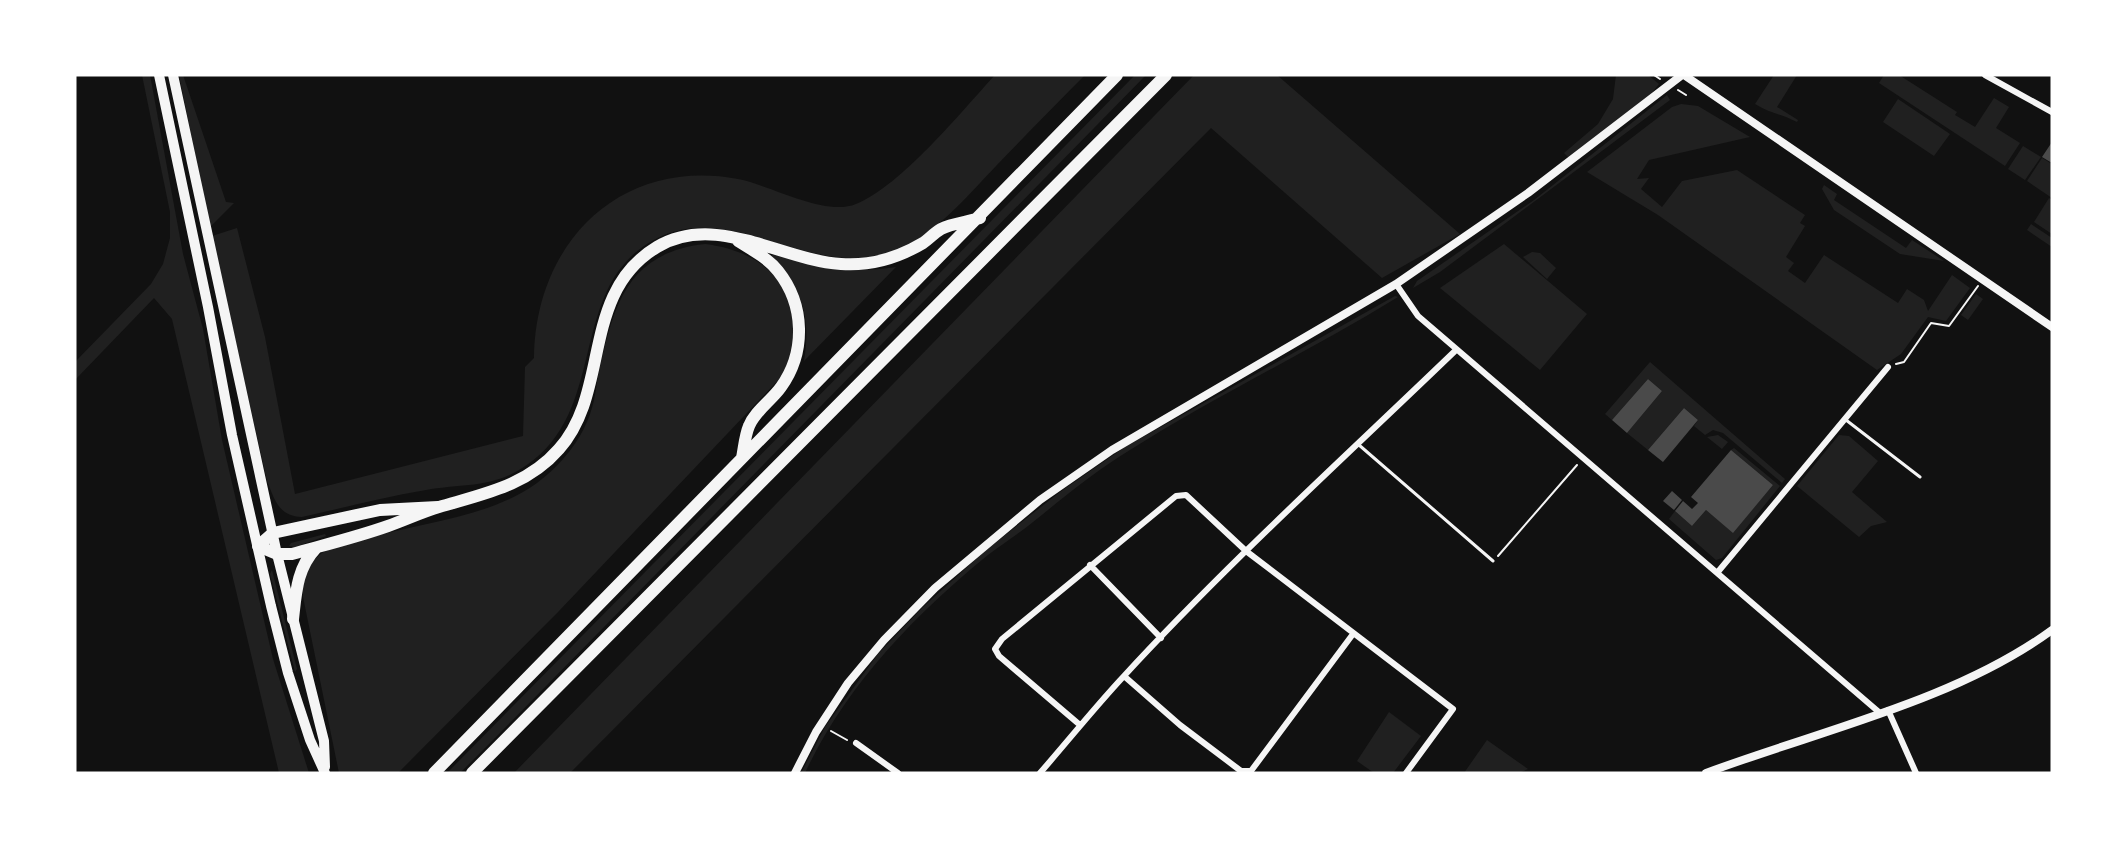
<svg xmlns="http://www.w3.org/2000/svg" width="2127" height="848" font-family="'Golos Text',sans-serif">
  <rect width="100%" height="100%" fill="#111"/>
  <path fill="#202020" d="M 142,75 L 150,75 L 183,254 L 203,329 L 222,440 L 273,659 L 309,773 L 279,773 L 172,319 L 154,298 L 75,380 L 75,362 L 151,284 L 163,264 L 170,238 L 170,212 Z
    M 179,75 L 183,75 L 226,202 L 234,203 L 210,227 Z
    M 995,75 L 1085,75 C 1055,105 1026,135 996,166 C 966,197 934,237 892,252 C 804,281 726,193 647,244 C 566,296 610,417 519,470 C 489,488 458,484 426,490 C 384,497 343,508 302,517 C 278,516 275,500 267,481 L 212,236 L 237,228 L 265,337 L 295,494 L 523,436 L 525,367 L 534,358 C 535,243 620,157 738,179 C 770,185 825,217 856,204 C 901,186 961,112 995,75 Z
    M 1135,75 L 1146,75 L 494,739 L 460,773 L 447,773 Z
    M 1194,75 L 1277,75 L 1460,234 L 1382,278 L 1211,128 L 570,773 L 514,773 Z
    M 1616,75 L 1648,75 L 1659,84 L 1651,94 L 1569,158 L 1564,153 L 1598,124 L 1613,99 Z
    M 1774,75 L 1797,75 L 1777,107 L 1798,120 L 1797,122 C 1782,114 1769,113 1755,104 Z
    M 1884,75 L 1899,75 L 1957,112 L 1955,115 L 1975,127 L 1994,98 L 2009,107 L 1996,128 L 2020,143 L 2005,166 L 1879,83 Z
    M 1667,95 L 1670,100 L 1440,272 L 1413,288 L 1417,281 L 1534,200 Z
    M 1898,99 L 1950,134 L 1934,156 L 1883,122 Z
    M 1681,104 L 1698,106 L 1750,137 L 1649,160 L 1637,179 L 1649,178 L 1641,189 L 1662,207 L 1682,181 L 1737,170 L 1805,215 L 1800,223 L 1805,226 L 1786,257 L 1794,263 L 1788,271 L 1805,283 L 1824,255 L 1898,303 L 1907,289 L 1924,300 L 1928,311 L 1952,275 L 1970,288 L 1946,321 L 1928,317 L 1901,354 L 1877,370 L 1658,215 L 1587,172 L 1672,107 Z
    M 2023,146 L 2041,157 L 2025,180 L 2008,169 Z
    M 2042,158 L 2052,164 L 2052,198 L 2027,181 Z
    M 1824,185 L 1837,194 L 1834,200 L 1906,248 L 1912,240 L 1944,261 L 1900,254 L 1834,210 L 1822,189 Z
    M 2049,198 L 2052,200 L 2052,234 L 2034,222 Z
    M 2031,224 L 2052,238 L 2052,247 L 2027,230 Z
    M 705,244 C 778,253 811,304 784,374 L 559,611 L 398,773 L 339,773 L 302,592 C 303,577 309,562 322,553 C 334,546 351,543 365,539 C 421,522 489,518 537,483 C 561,465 582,440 591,411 C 595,400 596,387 598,376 C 613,308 625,253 705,244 Z
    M 1504,244 L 1587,314 L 1540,370 L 1440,288 Z
    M 1532,252 L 1540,253 L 1556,268 L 1547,279 L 1523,257 Z
    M 775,254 C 817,268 852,274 896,267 L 804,361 C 811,317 803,289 771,256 Z
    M 1976,294 L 1983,299 L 1968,320 L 1961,315 Z
    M 1395,296 L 1398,297 C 1310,351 1217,395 1130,450 C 1092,473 1062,499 1028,526 C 1015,536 1001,545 988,555 C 915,614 845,687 805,773 L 801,773 L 825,727 L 878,654 L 922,608 L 985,551 L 1060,492 L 1125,447 Z
    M 1650,362 L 1785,479 L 1782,483 L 1723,433 L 1713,430 L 1705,435 L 1694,426 L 1698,420 L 1684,408 L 1648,450 L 1627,433 L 1662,391 L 1648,379 L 1612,420 L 1605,414 Z
    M 1718,435 L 1728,442 L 1722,449 L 1707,437 Z
    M 1839,435 L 1849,436 L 1878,461 L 1852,492 L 1887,522 L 1871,526 L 1859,537 L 1797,486 Z
    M 1734,448 L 1780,486 L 1722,558 L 1716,560 L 1669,519 L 1675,511 L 1692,526 L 1706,510 L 1733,532 L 1773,485 L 1731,450 Z
    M 325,534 L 326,536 L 295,547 L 289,546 L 291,543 Z
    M 272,570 L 297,669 L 295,672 L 270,574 Z
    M 1389,712 L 1421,736 L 1393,773 L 1374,773 L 1357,761 Z
    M 1487,740 L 1528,769 L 1519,773 L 1464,773 Z"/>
  <path fill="#4a4a4a" d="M 2052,142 L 2052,163 L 2042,157 Z
    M 1648,379 L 1662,391 L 1627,433 L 1612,420 Z
    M 1684,408 L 1698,420 L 1663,462 L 1648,450 Z
    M 1731,450 L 1773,485 L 1733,533 L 1706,510 L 1692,526 L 1675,511 L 1683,501 L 1692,509 L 1698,503 L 1691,497 Z
    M 1672,491 L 1682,500 L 1674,510 L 1663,501 Z"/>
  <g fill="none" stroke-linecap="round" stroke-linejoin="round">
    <path stroke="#f5f5f5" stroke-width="2" d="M 1654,75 L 1660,79
      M 1678,90 L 1686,95
      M 1896,364 L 1904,362 L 1931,323 L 1949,326 L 1978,286
      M 1498,556 L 1577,465
      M 831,731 L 847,740"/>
    <path stroke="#f5f5f5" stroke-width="3" d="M 1846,420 L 1920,477
      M 1359,445 L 1493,561"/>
    <path stroke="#f5f5f5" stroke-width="6" d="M 1985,75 L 2052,112
      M 1396,284 L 1418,316 L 1880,713
      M 1090,565 L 1161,638
      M 1717,573 L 1888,367
      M 1124,676 L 1180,725 L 1241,771 L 1251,771 L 1353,634
      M 1888,710 L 1916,773
      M 1080,725 L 999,656 L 995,649 L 1002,639 L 1176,496 L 1186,495 L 1246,551 L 1453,709 L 1406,773
      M 856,743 L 898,773
      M 1040,773 C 1068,741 1095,707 1124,676 C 1229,562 1345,457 1456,350"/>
    <path stroke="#f5f5f5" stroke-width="8" d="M 1684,75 L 2052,327
      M 795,773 L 816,732 L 848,683 L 884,640 L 935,588 L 1040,500 L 1112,450 L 1396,284 L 1528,193 L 1682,75
      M 1706,773 C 1818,731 1955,701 2052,630"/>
    <path stroke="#f5f5f5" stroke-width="10" d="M 159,75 L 208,307 L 232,435 L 271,606 L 288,673 L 310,740 L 325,773
      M 173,75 L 277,554 L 324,741 L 325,767"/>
    <path stroke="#f5f5f5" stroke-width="12" d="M 738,241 C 752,250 768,258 778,271 C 805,305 806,352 781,387 C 772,400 755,411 749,426 C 745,435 744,448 742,458
      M 438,507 L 380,510 L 273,533 L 258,546 L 277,554 L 292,554 C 324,545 357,537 388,526 C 405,520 422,512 439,507 C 483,494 527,486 559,449 C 611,391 580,293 657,247 C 716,212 780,260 841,264 C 869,266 898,258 923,243 C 929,239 934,233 941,229 C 952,223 968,222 980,218
      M 293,619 C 296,592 297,568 316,548
      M 434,773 L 1117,75
      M 472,773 L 1166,75"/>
  </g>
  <rect width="2127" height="848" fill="none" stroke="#ffffff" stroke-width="153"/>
</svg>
